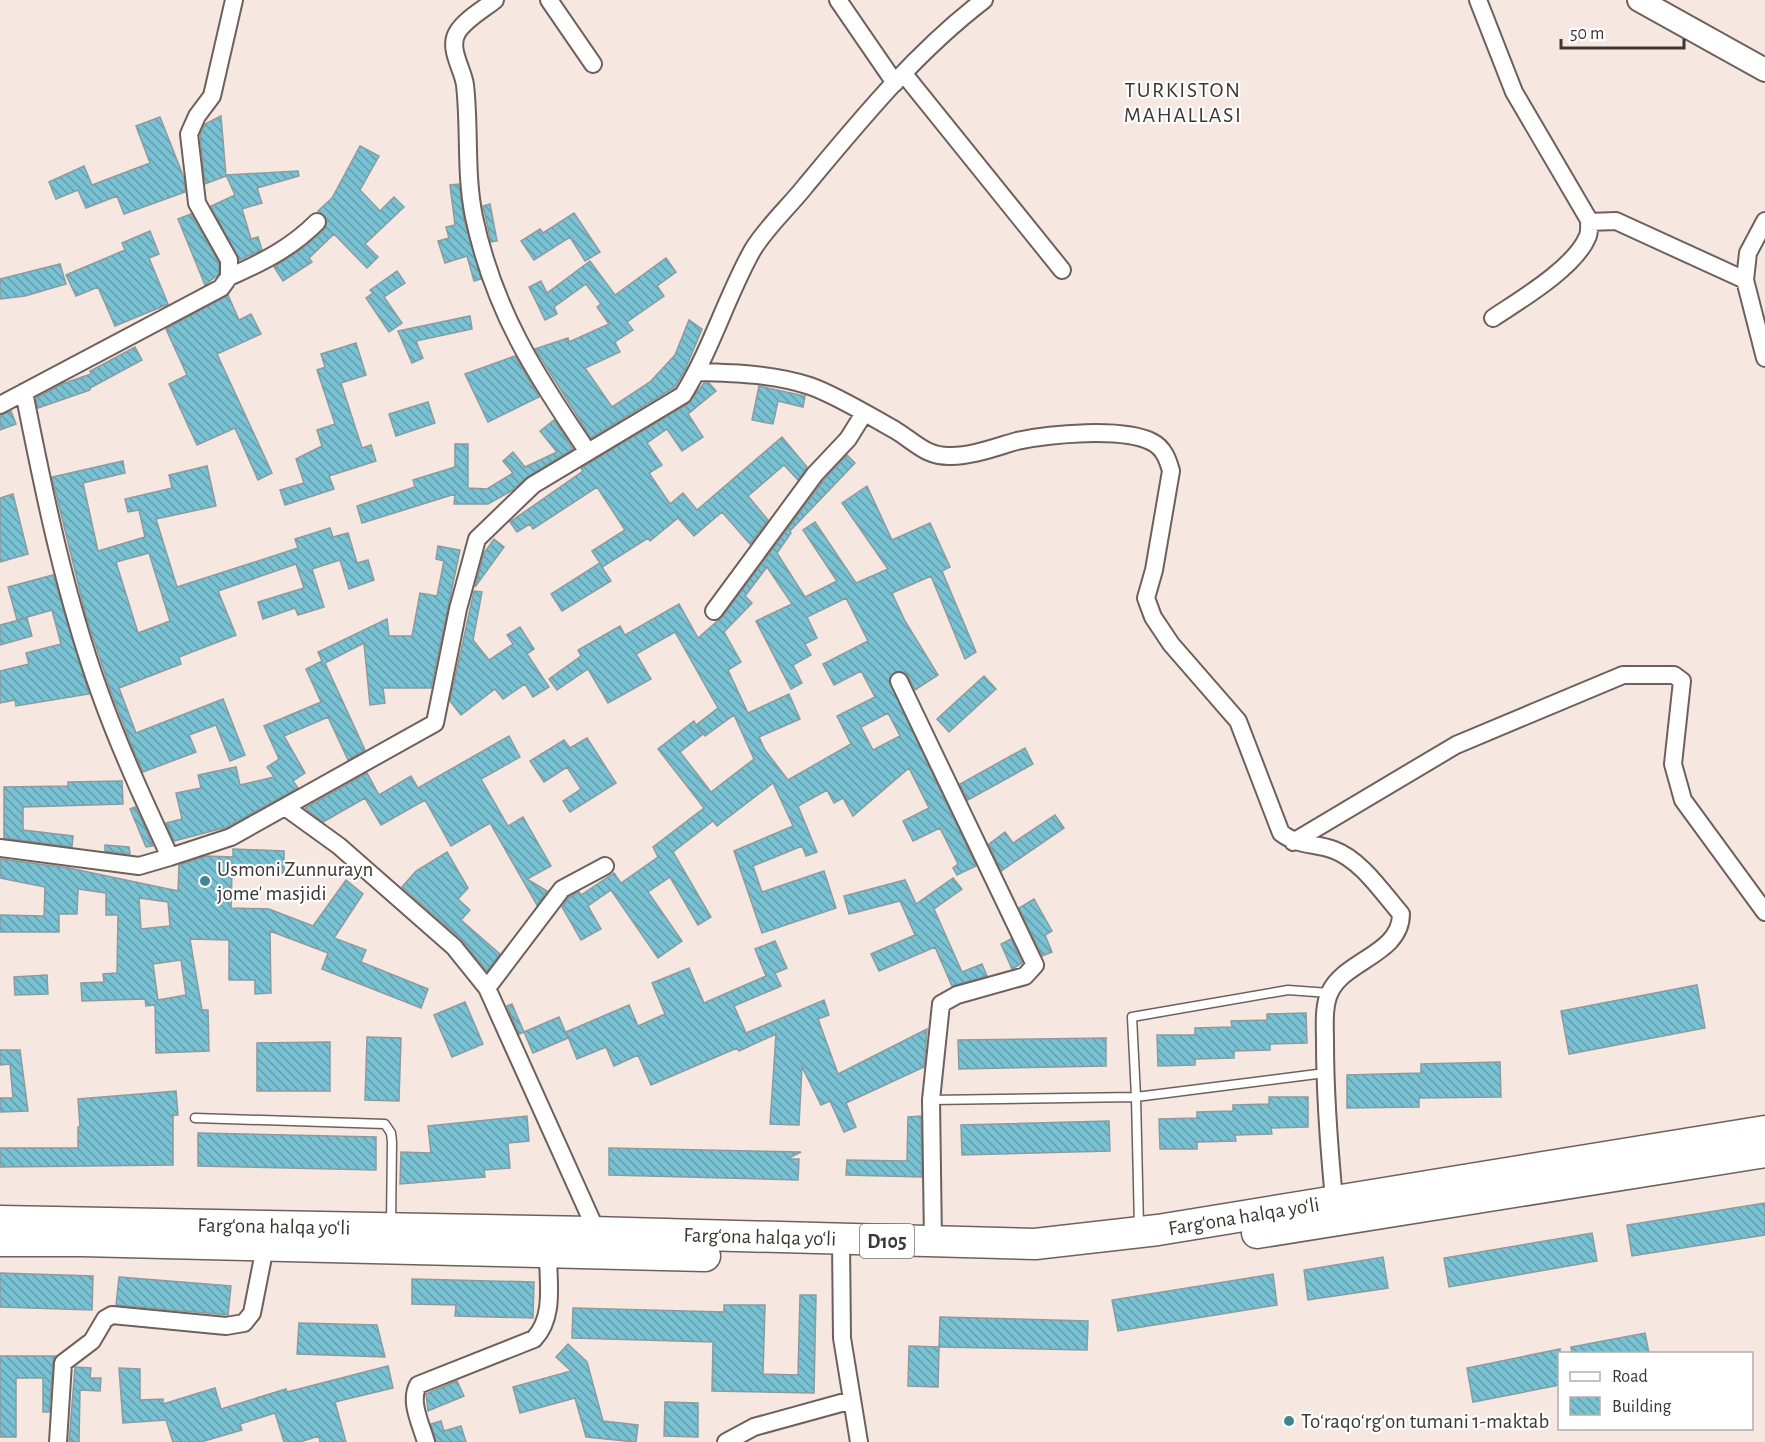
<svg xmlns="http://www.w3.org/2000/svg" width="1765" height="1442" font-family="'Alegreya Sans',sans-serif">
  <defs>
    <pattern id="building-back-hatch" width="6" height="6" patternUnits="userSpaceOnUse" patternTransform="scale(1.5)"><rect width="6" height="6" fill="#78c2d4"/><path d="M-1 5l2 2M0 0l6 6M5-1l2 2" fill="none" stroke="#649ead"/></pattern>
  </defs>
  <rect width="100%" height="100%" fill="#f6e7e1"/>
  <path fill="url(#building-back-hatch)" stroke="#8c9b9f" stroke-width="1.5" fill-rule="evenodd" d="M 221,116 L 226,176 L 205,184 L 200,135 L 205,124 Z
    M 160,117 L 184,178 L 185,192 L 124,214 L 117,196 L 86,208 L 78,190 L 56,199 L 49,182 L 84,166 L 92,185 L 150,163 L 136,126 Z
    M 360,146 L 379,156 L 360,190 L 380,211 L 394,197 L 404,207 L 365,244 L 378,257 L 367,268 L 334,234 L 309,258 L 312,262 L 283,281 L 274,267 L 303,248 L 325,229 L 327,219 L 318,211 L 332,198 Z
    M 298,171 L 299,176 L 257,188 L 262,203 L 242,209 L 251,239 L 258,237 L 262,250 L 239,260 L 211,206 L 235,195 L 226,175 Z
    M 459,184 L 464,220 L 481,279 L 474,281 L 467,256 L 445,263 L 438,241 L 449,238 L 446,227 L 455,225 L 450,185 Z
    M 490,204 L 497,241 L 491,242 L 483,206 Z
    M 574,213 L 600,252 L 585,261 L 570,237 L 534,260 L 521,241 L 540,229 L 543,233 Z
    M 191,214 L 219,263 L 219,274 L 205,285 L 178,219 Z
    M 150,231 L 159,254 L 149,258 L 168,304 L 115,326 L 98,287 L 76,296 L 66,275 L 125,250 L 122,243 Z
    M 666,258 L 676,272 L 657,286 L 664,296 L 627,322 L 633,330 L 615,342 L 620,352 L 585,368 L 612,407 L 650,382 L 675,355 L 689,320 L 702,329 L 685,370 L 675,387 L 591,438 L 535,349 L 568,338 L 569,342 L 609,324 L 597,307 L 601,304 L 586,284 L 554,307 L 557,314 L 545,320 L 529,287 L 541,281 L 547,293 L 590,261 L 615,295 Z
    M 60,264 L 66,284 L 25,296 L 0,299 L 0,279 Z
    M 397,271 L 405,283 L 384,297 L 402,323 L 389,332 L 366,298 L 373,293 L 370,290 Z
    M 228,295 L 239,320 L 251,314 L 261,334 L 217,354 L 272,473 L 258,480 L 235,428 L 197,445 L 169,384 L 187,375 L 166,329 Z
    M 470,316 L 472,329 L 416,341 L 423,358 L 412,363 L 398,331 Z
    M 356,343 L 366,375 L 341,383 L 362,448 L 371,445 L 376,461 L 329,476 L 334,489 L 285,505 L 280,490 L 304,483 L 296,459 L 322,446 L 317,430 L 335,424 L 317,370 L 325,367 L 321,354 Z
    M 135,347 L 142,360 L 90,388 L 90,390 L 38,408 L 36,398 L 62,384 L 91,374 L 90,371 Z
    M 515,356 L 539,397 L 488,422 L 465,374 Z
    M 704,383 L 709,383 L 716,391 L 688,414 L 703,437 L 682,451 L 667,429 L 647,443 L 662,465 L 649,473 L 670,504 L 683,493 L 697,510 L 782,437 L 807,467 L 798,480 L 784,465 L 748,496 L 768,520 L 750,544 L 722,512 L 694,536 L 678,518 L 650,541 L 648,538 L 602,567 L 611,581 L 562,611 L 551,594 L 600,563 L 592,551 L 625,530 L 597,487 L 533,529 L 530,524 L 517,532 L 510,522 L 583,471 L 581,468 L 688,404 Z
    M 759,386 L 805,396 L 803,407 L 778,401 L 773,424 L 752,420 Z
    M 428,402 L 435,423 L 396,436 L 389,414 Z
    M 11,411 L 16,424 L 0,430 L 0,416 Z
    M 554,420 L 573,449 L 528,476 L 513,490 L 488,504 L 454,504 L 455,494 L 362,523 L 357,506 L 415,487 L 413,480 L 455,467 L 455,444 L 468,444 L 468,488 L 487,489 L 513,473 L 503,461 L 513,452 L 525,467 L 557,452 L 540,431 Z
    M 847,455 L 855,463 L 790,531 L 791,533 L 777,553 L 805,597 L 837,581 L 803,530 L 815,522 L 856,583 L 888,569 L 842,503 L 867,486 L 892,540 L 930,523 L 950,567 L 942,571 L 976,652 L 965,659 L 931,576 L 892,593 L 905,621 L 938,675 L 915,690 L 908,676 L 900,671 L 891,675 L 889,681 L 976,866 L 957,875 L 953,868 L 958,864 L 940,828 L 913,841 L 903,821 L 929,808 L 909,768 L 853,816 L 843,798 L 834,803 L 827,790 L 798,806 L 817,852 L 806,856 L 802,846 L 753,866 L 762,892 L 824,871 L 836,908 L 762,933 L 734,851 L 793,826 L 773,783 L 717,826 L 713,821 L 673,852 L 711,917 L 698,925 L 670,877 L 648,892 L 682,941 L 658,958 L 611,890 L 588,906 L 601,929 L 581,940 L 562,907 L 569,897 L 579,892 L 581,895 L 614,873 L 621,883 L 658,857 L 653,847 L 704,808 L 658,749 L 694,721 L 696,725 L 718,708 L 675,632 L 636,654 L 651,679 L 608,703 L 588,669 L 557,690 L 549,679 L 581,656 L 578,650 L 620,626 L 625,635 L 679,604 L 698,638 L 722,617 L 823,481 ZM 767,567 L 792,604 L 756,621 L 791,689 L 802,683 L 793,665 L 811,655 L 805,644 L 817,638 L 807,617 L 846,598 L 868,641 L 823,664 L 834,685 L 861,671 L 875,697 L 837,716 L 851,744 L 788,780 L 765,750 L 759,737 L 800,719 L 789,694 L 748,713 L 728,670 L 741,662 L 724,632 L 752,603 L 745,596 ZM 888,713 L 900,736 L 873,750 L 861,727 ZM 734,715 L 754,759 L 711,792 L 680,752 L 703,734 L 696,725 L 705,736 Z
    M 123,461 L 125,473 L 83,483 L 98,551 L 145,537 L 139,510 L 128,512 L 125,499 L 172,488 L 169,475 L 207,466 L 216,506 L 156,519 L 177,587 L 298,548 L 295,539 L 330,528 L 333,537 L 348,533 L 357,563 L 368,560 L 374,580 L 349,589 L 340,560 L 312,569 L 324,607 L 298,615 L 295,608 L 263,619 L 258,602 L 304,588 L 296,564 L 218,591 L 236,635 L 179,657 L 181,664 L 119,688 L 136,733 L 223,699 L 245,755 L 230,761 L 216,725 L 189,735 L 196,752 L 143,772 L 134,751 L 110,689 L 86,616 L 52,477 ZM 149,553 L 170,621 L 138,633 L 116,562 Z
    M 13,494 L 28,554 L 0,562 L 0,498 Z
    M 494,539 L 504,547 L 475,587 L 484,553 Z
    M 438,546 L 460,550 L 431,688 L 383,688 L 385,703 L 370,705 L 364,643 L 325,663 L 365,750 L 348,760 L 328,717 L 284,736 L 305,773 L 293,781 L 298,788 L 227,827 L 174,841 L 166,823 L 182,819 L 176,793 L 201,788 L 198,775 L 236,767 L 240,785 L 274,777 L 267,767 L 279,759 L 264,726 L 321,702 L 306,669 L 322,661 L 318,652 L 387,619 L 389,636 L 412,636 L 420,593 L 437,596 L 444,561 L 436,559 Z
    M 53,575 L 89,694 L 16,706 L 15,700 L 0,703 L 0,671 L 29,664 L 26,653 L 61,644 L 52,610 L 17,620 L 8,587 Z
    M 474,591 L 482,592 L 473,640 L 489,660 L 513,644 L 507,635 L 520,627 L 534,649 L 527,654 L 549,687 L 533,697 L 525,684 L 503,699 L 495,689 L 461,715 L 450,701 Z
    M 27,618 L 32,636 L 0,645 L 0,625 Z
    M 984,676 L 996,689 L 949,732 L 937,719 Z
    M 509,736 L 520,757 L 481,779 L 508,826 L 523,817 L 551,866 L 527,879 L 547,891 L 537,905 L 490,823 L 451,846 L 425,800 L 381,825 L 365,798 L 323,822 L 305,808 L 367,773 L 379,795 L 411,776 L 418,788 Z
    M 587,738 L 616,783 L 570,812 L 563,801 L 581,789 L 567,767 L 544,782 L 530,761 L 564,740 L 570,748 Z
    M 1025,748 L 1033,764 L 968,800 L 960,784 Z
    M 122,781 L 123,804 L 23,807 L 23,830 L 73,836 L 72,847 L 4,838 L 4,787 L 68,786 L 68,782 Z
    M 135,807 L 142,821 L 153,846 L 146,847 L 130,809 Z
    M 1055,815 L 1064,828 L 1001,871 L 989,844 L 1005,832 L 1013,843 Z
    M 105,845 L 129,847 L 130,854 L 105,851 Z
    M 233,849 L 284,851 L 284,873 L 232,871 L 231,908 L 269,909 L 313,926 L 346,880 L 363,894 L 334,938 L 366,950 L 361,962 L 428,989 L 421,1008 L 322,969 L 328,953 L 270,931 L 271,993 L 255,994 L 255,980 L 229,980 L 229,940 L 190,939 L 202,1010 L 208,1010 L 209,1051 L 156,1053 L 155,1005 L 146,1006 L 145,999 L 82,1001 L 81,983 L 104,982 L 103,974 L 117,973 L 118,915 L 106,915 L 106,893 L 78,889 L 77,914 L 59,914 L 59,932 L 0,932 L 0,915 L 44,916 L 45,887 L 0,878 L 0,859 L 69,868 L 178,891 L 179,865 L 206,856 L 233,857 ZM 139,898 L 168,902 L 170,926 L 141,929 ZM 181,960 L 186,995 L 158,1000 L 153,964 Z
    M 447,852 L 468,888 L 458,899 L 470,910 L 461,920 L 500,954 L 487,971 L 461,939 L 402,887 L 416,871 Z
    M 953,878 L 962,889 L 934,909 L 962,972 L 982,964 L 987,976 L 952,986 L 935,947 L 879,971 L 871,954 L 915,935 L 900,901 L 849,914 L 844,896 L 905,880 L 916,904 Z
    M 1034,899 L 1052,931 L 1045,935 L 1052,952 L 1042,956 L 1019,908 Z
    M 1011,939 L 1022,963 L 1012,969 L 1001,944 Z
    M 775,941 L 787,968 L 775,973 L 781,986 L 734,1006 L 746,1033 L 824,1000 L 829,1015 L 818,1019 L 838,1074 L 927,1029 L 924,1067 L 846,1103 L 856,1127 L 844,1132 L 830,1101 L 821,1105 L 802,1067 L 799,1125 L 770,1124 L 776,1034 L 739,1051 L 737,1048 L 651,1085 L 638,1055 L 614,1066 L 606,1047 L 577,1059 L 566,1032 L 629,1005 L 638,1026 L 665,1014 L 652,983 L 689,968 L 704,1003 L 766,976 L 755,949 Z
    M 47,975 L 48,994 L 15,995 L 14,977 Z
    M 1697,985 L 1705,1028 L 1569,1054 L 1561,1011 Z
    M 465,1002 L 483,1044 L 452,1057 L 434,1015 Z
    M 512,1004 L 524,1032 L 519,1034 L 507,1006 Z
    M 1306,1013 L 1307,1043 L 1270,1044 L 1270,1050 L 1234,1051 L 1234,1058 L 1195,1059 L 1195,1065 L 1158,1066 L 1157,1035 L 1195,1035 L 1195,1028 L 1232,1027 L 1231,1021 L 1267,1020 L 1267,1014 Z
    M 559,1017 L 568,1038 L 533,1053 L 524,1032 Z
    M 367,1037 L 401,1038 L 399,1101 L 365,1100 Z
    M 1106,1038 L 1106,1066 L 959,1069 L 958,1040 Z
    M 330,1042 L 330,1091 L 257,1091 L 257,1043 Z
    M 0,1050 L 20,1050 L 28,1111 L 0,1112 L 0,1098 L 13,1098 L 10,1064 L 0,1065 Z
    M 1500,1062 L 1501,1097 L 1419,1098 L 1419,1107 L 1347,1108 L 1347,1075 L 1421,1073 L 1421,1064 Z
    M 176,1091 L 178,1115 L 173,1115 L 173,1165 L 0,1167 L 0,1148 L 78,1148 L 78,1127 L 80,1127 L 78,1099 Z
    M 1269,1097 L 1308,1097 L 1308,1127 L 1271,1128 L 1272,1134 L 1235,1135 L 1236,1141 L 1197,1142 L 1197,1149 L 1160,1149 L 1159,1119 L 1197,1118 L 1197,1112 L 1233,1111 L 1233,1105 L 1269,1104 Z
    M 527,1116 L 529,1141 L 508,1143 L 510,1168 L 484,1170 L 485,1177 L 400,1184 L 401,1152 L 431,1153 L 428,1126 Z
    M 921,1116 L 922,1177 L 846,1175 L 847,1160 L 907,1161 L 908,1117 Z
    M 1109,1121 L 1110,1151 L 962,1155 L 961,1125 Z
    M 198,1133 L 376,1137 L 376,1170 L 198,1166 Z
    M 609,1148 L 801,1152 L 787,1159 L 799,1159 L 798,1180 L 609,1175 Z
    M 1765,1203 L 1765,1235 L 1632,1256 L 1627,1225 Z
    M 1592,1233 L 1597,1261 L 1449,1287 L 1444,1258 Z
    M 1383,1257 L 1388,1288 L 1308,1300 L 1304,1270 Z
    M 0,1273 L 93,1276 L 92,1310 L 0,1307 Z
    M 1273,1274 L 1277,1305 L 1118,1331 L 1112,1300 Z
    M 119,1277 L 231,1286 L 228,1315 L 116,1305 Z
    M 412,1279 L 534,1282 L 533,1318 L 455,1316 L 456,1305 L 412,1304 Z
    M 800,1295 L 816,1295 L 814,1393 L 712,1391 L 713,1342 L 572,1338 L 573,1308 L 724,1312 L 724,1305 L 765,1305 L 763,1374 L 798,1375 Z
    M 940,1317 L 1088,1321 L 1087,1350 L 939,1347 Z
    M 299,1323 L 377,1325 L 385,1357 L 297,1354 Z
    M 1645,1333 L 1649,1353 L 1572,1353 L 1571,1347 Z
    M 568,1344 L 587,1362 L 603,1421 L 638,1425 L 636,1442 L 586,1437 L 575,1398 L 520,1413 L 513,1387 L 571,1371 L 556,1357 Z
    M 909,1346 L 939,1347 L 938,1387 L 908,1386 Z
    M 1560,1349 L 1560,1385 L 1473,1402 L 1467,1368 Z
    M 0,1356 L 56,1356 L 53,1362 L 49,1412 L 43,1412 L 43,1378 L 16,1378 L 16,1437 L 0,1437 Z
    M 388,1366 L 393,1388 L 335,1402 L 346,1442 L 320,1442 L 319,1436 L 300,1442 L 284,1442 L 275,1413 L 240,1424 L 242,1430 L 201,1442 L 173,1442 L 166,1420 L 123,1423 L 119,1368 L 140,1369 L 140,1400 L 163,1399 L 163,1404 L 215,1388 L 221,1409 L 286,1389 L 287,1392 Z
    M 75,1367 L 91,1368 L 90,1378 L 101,1378 L 100,1391 L 80,1390 L 79,1442 L 69,1442 Z
    M 457,1381 L 464,1396 L 428,1411 L 426,1394 Z
    M 665,1402 L 698,1403 L 698,1437 L 664,1436 Z
    M 441,1421 L 444,1431 L 461,1426 L 466,1442 L 436,1442 L 431,1424 Z"/>
  <g fill="none" stroke-linecap="round" stroke-linejoin="round">
    <g stroke="#6e615c" stroke-width="11">
      <path id="lane" d="M 1325,1073 L 1136,1097 L 1132,1017 L 1288,990 L 1329,993
        M 931,1100 L 1136,1097 L 1139,1227
        M 195,1118 L 385,1124 L 391,1133 L 392,1142 L 391,1224"/>
    </g>
    <g stroke="#6e615c" stroke-width="20">
      <path id="street" d="M 495,0 C 484,9 464,20 457,33 C 448,49 463,69 465,85 C 470,129 465,173 474,217 C 494,311 535,374 588,452
        M 549,0 L 593,64
        M 838,0 L 895,83
        M 1478,0 L 1514,92 L 1589,220 C 1589,226 1590,233 1587,238 C 1574,268 1520,300 1493,318
        M 904,74 L 1062,270
        M 1765,221 L 1748,253 L 1745,280 L 1765,358
        M 1589,222 L 1616,221 L 1745,280
        M 229,277 C 263,262 291,248 317,222
        M 698,372 C 735,373 774,374 810,386 C 836,395 870,416 895,430 C 915,442 926,457 951,456 C 973,456 996,447 1017,441 C 1049,434 1123,427 1152,442 C 1164,448 1168,460 1171,471 L 1154,570 L 1146,598 L 1153,617 L 1171,644 L 1238,721 L 1281,833 C 1298,846 1315,843 1334,850 C 1361,860 1382,892 1401,914 C 1401,954 1345,960 1330,992 C 1323,1006 1325,1027 1325,1042 C 1325,1095 1329,1147 1334,1199
        M 24,392 C 44,493 65,596 100,693 C 120,749 145,803 170,857
        M 0,405 L 221,288 L 229,277 L 229,260 L 197,203 L 189,134 L 197,116 L 212,96 L 234,0
        M 714,611 L 815,474 L 848,439 L 863,415
        M 899,681 L 1035,965 L 1025,976 L 957,995 L 941,1004 L 931,1100 L 933,1242
        M 285,807 L 339,846 L 454,947 L 487,988 L 592,1221 L 592,1232
        M 1293,842 L 1456,745 L 1537,711 L 1623,675 L 1674,675 L 1682,681 L 1673,764 L 1683,800 L 1765,912
        M 0,848 L 139,866 L 170,857 L 231,837 L 435,723 L 458,609 L 477,539 L 533,485 L 683,395 C 711,350 726,298 752,251 C 766,227 790,206 807,184 C 862,118 916,52 984,0
        M 487,988 L 562,889 L 605,866
        M 841,1241 L 842,1338 L 859,1442
        M 58,1442 L 63,1363 L 92,1341 L 105,1319 L 112,1315 L 226,1326 L 244,1323 L 252,1313 L 265,1247
        M 426,1442 C 421,1424 409,1402 418,1385 L 534,1339 C 555,1317 548,1283 548,1254
        M 726,1442 L 754,1427 L 852,1400"/>
    </g>
    <g stroke="#6e615c" stroke-width="26">
      <path id="secondary" d="M 1639,0 L 1765,70"/>
    </g>
    <g stroke="#6e615c" stroke-width="33">
      <g id="highway">
        <path id="s1" d="M 0,1221 L 592,1232 L 1035,1244 L 1158,1230 L 1765,1131"/>
        <path d="M 1257,1233 L 1765,1152"/>
        <path d="M 0,1241 L 82,1241 L 705,1256"/>
      </g>
    </g>
    <use href="#lane" stroke="#fff" stroke-width="8"/>
    <use href="#street" stroke="#fff" stroke-width="16"/>
    <use href="#secondary" stroke="#fff" stroke-width="22"/>
    <use href="#highway" stroke="#fff" stroke-width="30"/>
  </g>
  <g fill="#418494" stroke="#fff" stroke-width="2">
    <circle cx="205" cy="881" r="6"/>
    <circle cx="1289" cy="1421" r="6"/>
  </g>
  <g text-anchor="middle" stroke-width="4.5" stroke-linejoin="round" paint-order="stroke">
    <rect fill="#fff" stroke="#767271" stroke-width="1.5" x="860" y="1224" width="54" height="34" rx="4.5"/>
    <g font-size="20" font-weight="bold" fill="#3c3634">
      <text x="887" y="1248">D105</text>
    </g>
    <g font-size="21" fill="#3c3634" stroke="#fff" text-anchor="start">
      <text x="217" y="876">Usmoni Zunnurayn<tspan x="217" dy="24">jome' masjidi</tspan></text>
      <text x="1301" y="1428">Toʻraqoʻrgʻon tumani 1-maktab</text>
    </g>
    <g font-size="21" fill="#3c3634" stroke="#fff">
      <text dy="7" stroke="none"><textPath href="#s1" startOffset="1246">Farg‘ona halqa yo‘li</textPath></text>
      <text dy="7" stroke="none"><textPath href="#s1" startOffset="274">Farg‘ona halqa yo‘li</textPath></text>
      <text dy="7" stroke="none"><textPath href="#s1" startOffset="760">Farg‘ona halqa yo‘li</textPath></text>
    </g>
    <g font-size="22" letter-spacing="1.5" fill="#3c3634" stroke="#fff">
      <text x="1183" y="97">TURKISTON<tspan x="1183" dy="25">MAHALLASI</tspan></text>
    </g>
  </g>
  <rect x="1558" y="1352" width="195" height="78" fill="#ffffff" stroke="#b1afae" stroke-width="1.5"/>
  <rect x="1570" y="1372" width="30" height="9" fill="#ffffff" stroke="#b1afae" stroke-width="1.5"/>
  <text x="1612" y="1382" font-size="18" fill="#3c3634">Road</text>
  <rect x="1570" y="1397" width="30" height="18" fill="url(#building-back-hatch)" stroke="#b1afae" stroke-width="1.5"/>
  <text x="1612" y="1412" font-size="18" fill="#3c3634">Building</text>
  <path d="M1561 39v9h123v-9" fill="none" stroke="#3c3634" stroke-width="3"/>
  <text x="1570" y="39" font-size="18" fill="#3c3634" stroke="#ffffff" stroke-width="4.5" paint-order="stroke">50 m</text>
</svg>
